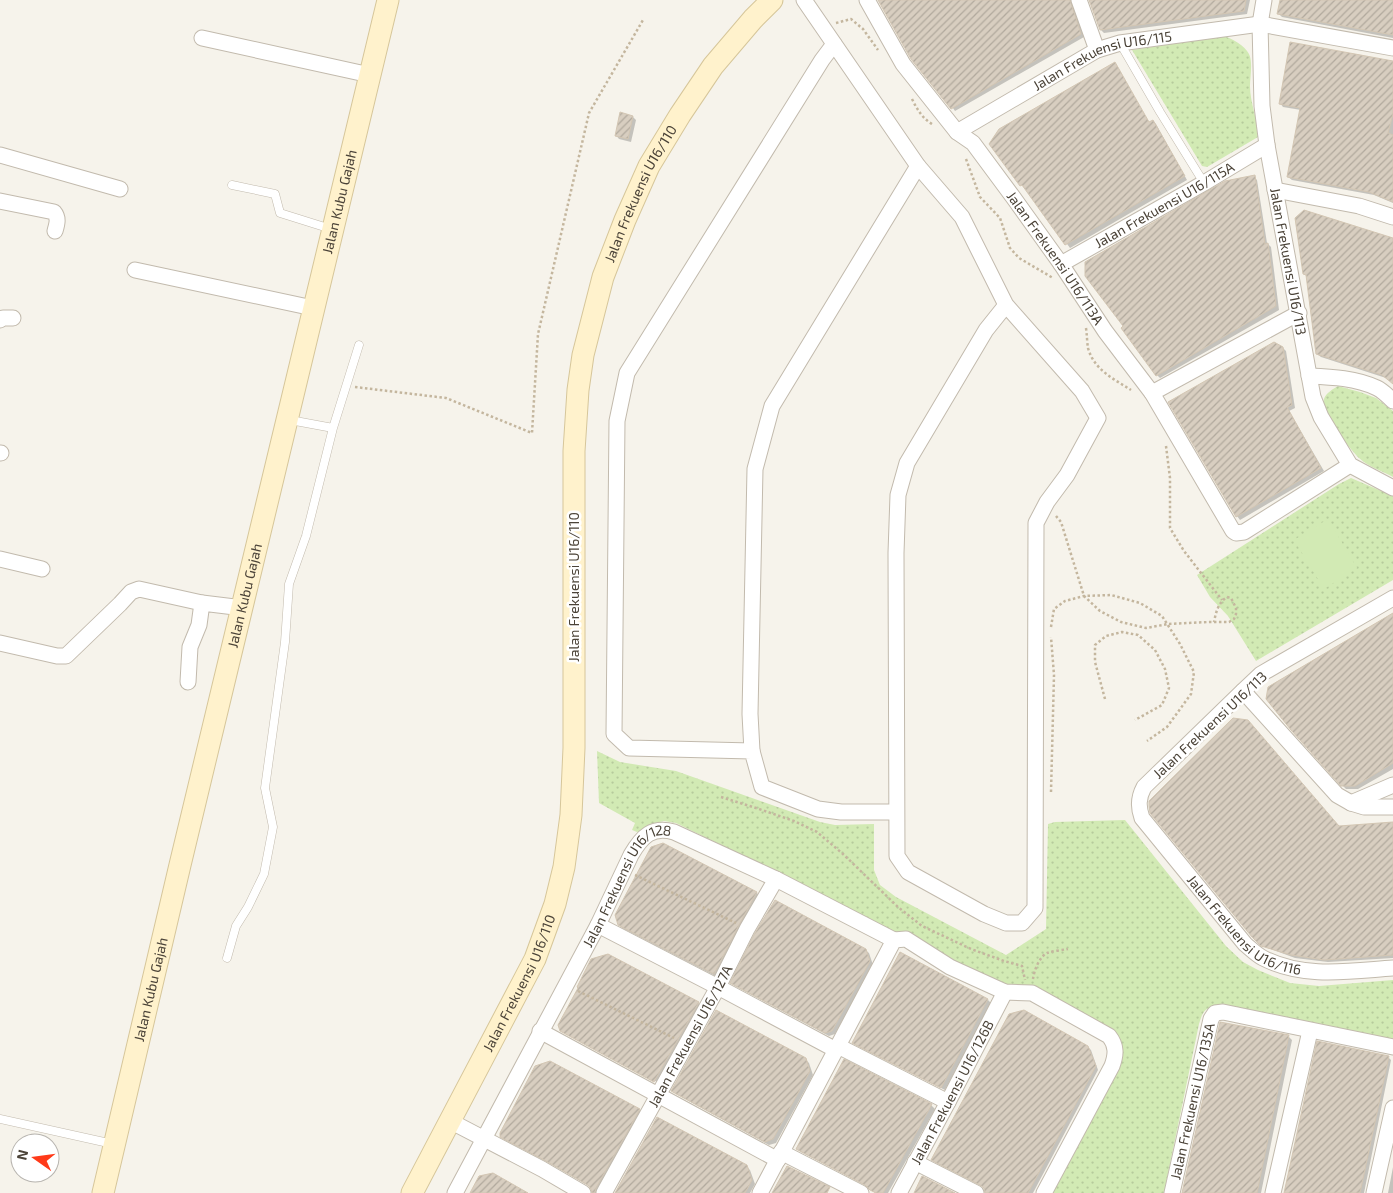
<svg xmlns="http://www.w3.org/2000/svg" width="1393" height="1193" font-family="'Exo 2',sans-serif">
  <defs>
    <pattern id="park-dots" width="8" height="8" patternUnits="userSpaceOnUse" patternTransform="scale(1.25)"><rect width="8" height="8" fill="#d2eab4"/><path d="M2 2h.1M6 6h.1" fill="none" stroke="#b6ca9c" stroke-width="1.8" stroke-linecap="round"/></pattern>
    <pattern id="building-hatch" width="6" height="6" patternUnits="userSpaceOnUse" patternTransform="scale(1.25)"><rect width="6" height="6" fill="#d8cec0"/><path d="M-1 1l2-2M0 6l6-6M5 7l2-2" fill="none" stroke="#b1a99d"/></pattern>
  </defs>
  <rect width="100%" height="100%" fill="#f6f3eb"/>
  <path fill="url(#park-dots)" d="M 1223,36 C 1232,38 1245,46 1249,54 C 1253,62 1250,77 1250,86 C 1250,103 1258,120 1258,137 L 1207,167 L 1202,166 L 1132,50 Z
    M 1338,386 L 1360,392 L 1376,398 L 1393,411 L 1393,477 C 1382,471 1369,467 1359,458 C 1350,450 1320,410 1324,399 C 1326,393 1333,389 1338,386 Z
    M 1351,478 L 1393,496 L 1393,580 L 1256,661 L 1228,616 L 1210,597 L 1197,575 L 1339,484 Z
    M 597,751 L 620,762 L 676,771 L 820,822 L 835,825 L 874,824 L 874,870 L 880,885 L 896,897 L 1006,955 L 1046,929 L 1048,824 L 1055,822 L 1125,820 L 1226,946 L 1243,962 L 1258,970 L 1290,983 L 1319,986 L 1393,980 L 1393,1041 L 1279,1019 L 1217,1005 C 1204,1009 1203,1011 1199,1024 L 1164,1193 L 1053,1193 L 1119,1069 L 1120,1054 L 1115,1041 L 1017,989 L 879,930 L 725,847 L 676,823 L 664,821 L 651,824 L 641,831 L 637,832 L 632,830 L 635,823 L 599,803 Z"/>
  <path fill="#d2eab4" d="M 1328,519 L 1357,568 L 1324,589 L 1294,540 Z"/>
  <path fill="#0003" d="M 879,0 L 1074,0 L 1073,7 L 1084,37 L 955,111 Z
    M 1090,0 L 1250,0 L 1247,14 L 1104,33 L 1101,30 Z
    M 1281,0 L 1393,0 L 1393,38 L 1282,17 L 1279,14 Z
    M 1393,62 L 1393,203 L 1374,195 L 1292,180 L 1288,177 L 1301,110 L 1283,107 L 1280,103 Z
    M 633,117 L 636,120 L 631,142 L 619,139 L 616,135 Z
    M 1153,121 L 1156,124 L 1187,180 L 1070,248 L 1026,188 L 1021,185 L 990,144 L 1150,123 Z
    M 1254,177 L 1257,180 L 1267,243 L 1271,247 L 1279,310 L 1160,378 L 1157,375 Z
    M 1393,239 L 1393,383 L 1386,378 L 1321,357 L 1317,354 Z
    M 1283,348 L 1286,351 L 1295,408 L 1289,411 L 1324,471 L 1240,520 L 1237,516 Z
    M 1393,615 L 1393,769 L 1358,789 L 1346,789 L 1342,785 Z
    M 1393,824 L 1393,958 L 1328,962 L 1295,958 L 1265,947 L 1257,941 L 1339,828 Z
    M 663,845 L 757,893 L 760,897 L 717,977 L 622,928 L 619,924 Z
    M 865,950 L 869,953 L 873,965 L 835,1034 L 829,1036 L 735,986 L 732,983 Z
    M 988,1000 L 991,1003 L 945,1090 L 857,1046 L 854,1043 Z
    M 698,1003 L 702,1006 L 659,1083 L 562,1031 Z
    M 1222,1023 L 1289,1037 L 1292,1040 L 1261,1193 L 1183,1193 Z
    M 1088,1047 L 1091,1050 L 1098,1070 L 1033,1193 L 986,1193 L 984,1187 L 936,1163 L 933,1159 Z
    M 1388,1057 L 1391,1060 L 1364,1193 L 1285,1193 Z
    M 805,1059 L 809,1063 L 813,1075 L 776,1143 L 769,1145 L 676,1094 L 673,1091 Z
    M 844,1061 L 931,1105 L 935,1109 L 888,1193 L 875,1193 L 869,1187 L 801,1152 L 798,1149 Z
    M 639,1110 L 642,1113 L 599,1193 L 593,1193 L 592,1188 L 551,1164 L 505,1140 L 501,1136 Z
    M 746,1166 L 750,1170 L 755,1184 L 750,1193 L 616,1193 Z
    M 1393,1167 L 1393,1193 L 1388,1193 Z"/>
  <path fill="url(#building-hatch)" stroke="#d3c6b3" d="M 878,0 L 1070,0 L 1081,34 L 951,109 L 911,59 Z
    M 1089,0 L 1246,0 L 1244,11 L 1100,30 Z
    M 1280,0 L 1393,0 L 1393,35 L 1277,14 Z
    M 1290,42 L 1393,61 L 1393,114 L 1388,133 L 1393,135 L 1393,202 L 1369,192 L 1287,177 L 1300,108 L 1279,104 Z
    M 1115,62 L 1149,122 L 1153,120 L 1185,176 L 1065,245 L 1022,185 L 1020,186 L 989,144 L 999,129 Z
    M 620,112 L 633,116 L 628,139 L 615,136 Z
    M 1255,175 L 1265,244 L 1268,243 L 1276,306 L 1156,376 L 1121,328 L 1123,326 L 1085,276 L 1085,262 L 1225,181 Z
    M 1304,210 L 1393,238 L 1393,384 L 1382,375 L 1316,354 L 1306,275 L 1303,274 L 1295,218 Z
    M 1274,342 L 1283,347 L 1292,405 L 1287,407 L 1321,468 L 1236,517 L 1168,402 Z
    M 1393,613 L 1393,763 L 1355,786 L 1341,786 L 1291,730 L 1266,699 L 1268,687 Z
    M 1233,718 L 1248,720 L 1339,826 L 1393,822 L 1393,955 L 1324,960 L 1291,955 L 1261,946 L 1252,937 L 1150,813 L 1149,806 L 1149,801 Z
    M 663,843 L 757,892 L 739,925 L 714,974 L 618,925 L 615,915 L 651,847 Z
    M 775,900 L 866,949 L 870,961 L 832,1031 L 825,1033 L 730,983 L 755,933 Z
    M 900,952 L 988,999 L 941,1088 L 852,1043 Z
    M 608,954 L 699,1002 L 654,1082 L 560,1031 L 558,1025 L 578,988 L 577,987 L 591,959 Z
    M 716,1010 L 806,1058 L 810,1071 L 773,1139 L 765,1142 L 671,1091 Z
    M 1024,1010 L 1088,1046 L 1096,1066 L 1028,1193 L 985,1193 L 984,1188 L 980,1185 L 931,1160 L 1009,1014 Z
    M 1220,1022 L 1289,1035 L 1257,1193 L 1182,1193 Z
    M 1317,1041 L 1389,1056 L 1360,1193 L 1284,1193 Z
    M 844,1059 L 932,1104 L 883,1193 L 876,1193 L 870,1190 L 865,1185 L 796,1149 Z
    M 550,1061 L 640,1109 L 596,1188 L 595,1193 L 592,1193 L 591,1189 L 588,1185 L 546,1161 L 500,1137 L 500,1133 L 535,1066 Z
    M 657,1117 L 747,1165 L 752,1180 L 745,1193 L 615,1193 Z
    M 787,1166 L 830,1187 L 827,1193 L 772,1193 Z
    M 493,1173 L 528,1193 L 470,1193 L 479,1176 Z
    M 922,1176 L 955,1193 L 914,1193 Z"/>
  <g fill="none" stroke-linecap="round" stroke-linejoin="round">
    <g stroke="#c2baad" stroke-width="9">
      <path id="lane" d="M 1120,43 L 1160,112 L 1204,183
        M 232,185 L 275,194 L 280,213 L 331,229
        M 333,428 L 359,345
        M 227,958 L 236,926 L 248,907 L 264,874 L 273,827 L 265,788 L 285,642 L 289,584 L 306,536 L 333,428 L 290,420
        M 0,1119 L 113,1144"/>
    </g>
    <g stroke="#c2baad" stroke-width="17">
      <g id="street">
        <path d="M 804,0 L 918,166 L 962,217 L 1006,305 L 1082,391 L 1098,418 L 1067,475 L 1047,502 L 1036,523 L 1035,908 L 1022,923 L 1006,923 L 984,914 L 908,872 L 897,856 L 896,553 L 898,495 L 907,463 L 986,330 L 1006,305"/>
        <path id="s1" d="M 867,0 L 903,64 L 957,132 L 973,143 L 1013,197 L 1061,264 L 1105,331 L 1152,393 L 1233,531 L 1236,533 L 1244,532 L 1350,465"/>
        <path d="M 1079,0 L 1097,50"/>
        <path id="s2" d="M 1264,0 L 1260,24 L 1262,106 L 1267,145 L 1313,397 L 1321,417 L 1350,465 L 1393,488"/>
        <path d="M 202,38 L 370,75"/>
        <path d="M 834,44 L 822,60 L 627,373 L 617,421 L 614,734 L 629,748 L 752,751 L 762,787 L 818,809 L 841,812 L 896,812"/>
        <path id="s3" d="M 957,132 L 1097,50 L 1120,43 L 1260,24 L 1393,48"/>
        <path d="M 0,155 L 120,189"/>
        <path d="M 1275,190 L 1359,206 L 1393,217"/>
        <path d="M 0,201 L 54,212 C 59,218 57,224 55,231"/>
        <path id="s4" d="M 1061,264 L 1204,183 L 1267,145"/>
        <path d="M 135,270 L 313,308"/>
        <path d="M 0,320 L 3,318 L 13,318"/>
        <path d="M 1309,376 C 1332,377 1356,378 1377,388 C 1383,391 1388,396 1393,401"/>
        <path d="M 1152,393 L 1299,313"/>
        <path d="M 0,453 L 1,453"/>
        <path d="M 0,559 L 42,569"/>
        <path id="s5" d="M 1393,598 L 1261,674 L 1243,691 L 1144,787 C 1138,798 1138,807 1142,818 L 1245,944 C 1251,949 1257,955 1263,958 C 1304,979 1350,971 1393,968"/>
        <path d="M 0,643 L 57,656 L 66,656 L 120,604 L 131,592 L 139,589 L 202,603"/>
        <path d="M 188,682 L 190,647 L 199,625 L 202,603 L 243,608"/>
        <path d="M 1243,691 L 1337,795 L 1351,803 L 1364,807 L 1393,807"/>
        <path d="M 752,751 L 750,714 L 755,469 L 772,406 L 918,166"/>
        <path d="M 1351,803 L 1393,785"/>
        <path d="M 598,925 L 718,987 L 836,1050"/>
        <path d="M 540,1031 L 778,1160"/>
        <path d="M 838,1046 L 948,1102"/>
        <path d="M 450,1121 L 542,1169 L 583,1193"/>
        <path d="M 781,1152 L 861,1193"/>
        <path d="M 915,1162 L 976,1193"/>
        <path id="s6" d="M 455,1193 L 598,925 L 631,855 C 642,836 652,826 674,832 L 776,879 L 894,940"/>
        <path id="s7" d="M 604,1193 L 718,987 L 747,929 L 776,879"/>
        <path d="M 760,1193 L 894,940 L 906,939 L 950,967 L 1005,992 L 1032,993 L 1109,1036 C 1117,1046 1116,1055 1112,1066 L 1044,1193"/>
        <path id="s8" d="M 899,1193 L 948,1102 L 1005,992"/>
        <path id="s9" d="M 1172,1193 L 1211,1019 L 1215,1013 L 1223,1012 L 1393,1047"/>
        <path d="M 1273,1193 L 1310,1031"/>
        <path d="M 1374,1193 L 1393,1108"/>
      </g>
    </g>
    <g stroke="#d6c69a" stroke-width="23">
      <g id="secondary">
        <path id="s10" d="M 103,1193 L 180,865 L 388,0"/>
        <path id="s11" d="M 412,1193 L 535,959 L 555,904 L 564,867 L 571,815 L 574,748 L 574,451 L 578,390 L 583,355 L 603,277 L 625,220 L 649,166 L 680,115 L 713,66 L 753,19 L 772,0"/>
      </g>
    </g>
    <path stroke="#c4b69e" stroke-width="2.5" stroke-dasharray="2.5 2.5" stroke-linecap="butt" d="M 836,23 L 851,19 L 863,29 L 878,50
      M 912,99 C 917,109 922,118 932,124
      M 966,159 L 980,197 L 1000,218 L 1010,248 L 1019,258 L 1053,278
      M 1086,328 C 1087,335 1087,342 1088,348 C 1094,370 1114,379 1131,390
      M 355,387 L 446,398 L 532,433 L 538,334 L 589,113 L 643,20
      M 1166,446 L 1170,478 L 1170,528 L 1184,551 L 1222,600
      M 1056,516 L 1061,522 L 1084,596 L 1100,611 L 1121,622 L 1146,628 L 1168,624 L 1209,622 L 1229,622 L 1234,619 L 1236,614 L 1236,608 L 1231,598 L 1227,597 C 1218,603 1216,612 1214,622
      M 1051,627 L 1054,609 L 1065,601 L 1084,596 L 1111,595 L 1140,603 L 1162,616 L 1180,644 L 1194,672 L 1191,694 L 1167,727 L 1147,741
      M 1105,699 L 1095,662 L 1095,645 L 1106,636 L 1122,632 L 1138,635 L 1155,650 L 1165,669 L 1169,688 L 1162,705 L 1135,720
      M 1051,792 L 1054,675 L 1051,637
      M 721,797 L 759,809 L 794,821 L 817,832 L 843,854 L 898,907 L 922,926 L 971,949 L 1004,961 L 1022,966 L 1025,980
      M 635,875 L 736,923
      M 1033,979 C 1034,971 1039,957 1047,953 C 1053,951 1062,950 1068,949
      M 578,991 L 674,1038"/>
    <use href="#lane" stroke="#fff" stroke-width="8"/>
    <use href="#street" stroke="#fff" stroke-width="15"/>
    <use href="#secondary" stroke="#fff2cc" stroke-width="21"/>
  </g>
  <g text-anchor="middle" stroke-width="5" stroke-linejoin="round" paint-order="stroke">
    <g font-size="14" fill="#4b4338" stroke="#fff">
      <text dy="5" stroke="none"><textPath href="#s3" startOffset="164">Jalan Frekuensi U16/115</textPath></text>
      <text dy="5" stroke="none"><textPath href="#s11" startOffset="1046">Jalan Frekuensi U16/110</textPath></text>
      <text dy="5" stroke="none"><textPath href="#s10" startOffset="1019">Jalan Kubu Gajah</textPath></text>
      <text dy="5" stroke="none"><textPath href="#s4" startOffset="119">Jalan Frekuensi U16/115A</textPath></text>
      <text dy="5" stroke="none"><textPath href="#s1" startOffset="321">Jalan Frekuensi U16/113A</textPath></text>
      <text dy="5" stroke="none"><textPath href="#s2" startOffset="264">Jalan Frekuensi U16/113</textPath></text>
      <text transform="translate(574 587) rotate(-90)" y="5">Jalan Frekuensi U16/110</text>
      <text dy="5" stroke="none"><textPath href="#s10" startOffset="614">Jalan Kubu Gajah</textPath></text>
      <text transform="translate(1210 725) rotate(-43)" y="5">Jalan Frekuensi U16/113</text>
      <text dy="5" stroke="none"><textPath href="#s6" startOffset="356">Jalan Frekuensi U16/128</textPath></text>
      <text dy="5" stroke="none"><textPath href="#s5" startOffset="498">Jalan Frekuensi U16/116</textPath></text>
      <text dy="5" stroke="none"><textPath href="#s11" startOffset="236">Jalan Frekuensi U16/110</textPath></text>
      <text dy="5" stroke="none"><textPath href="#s10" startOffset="209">Jalan Kubu Gajah</textPath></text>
      <text dy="5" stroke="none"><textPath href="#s7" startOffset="179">Jalan Frekuensi U16/127A</textPath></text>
      <text dy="5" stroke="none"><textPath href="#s8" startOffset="114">Jalan Frekuensi U16/126B</textPath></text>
      <text dy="5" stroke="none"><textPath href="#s9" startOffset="94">Jalan Frekuensi U16/135A</textPath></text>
    </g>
  </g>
  <g transform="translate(35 1158) rotate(284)"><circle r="24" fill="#ffffff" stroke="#b7b4af"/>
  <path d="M0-4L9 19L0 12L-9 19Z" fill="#ff3a19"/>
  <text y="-8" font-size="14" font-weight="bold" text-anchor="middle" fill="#4b4338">N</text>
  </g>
</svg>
